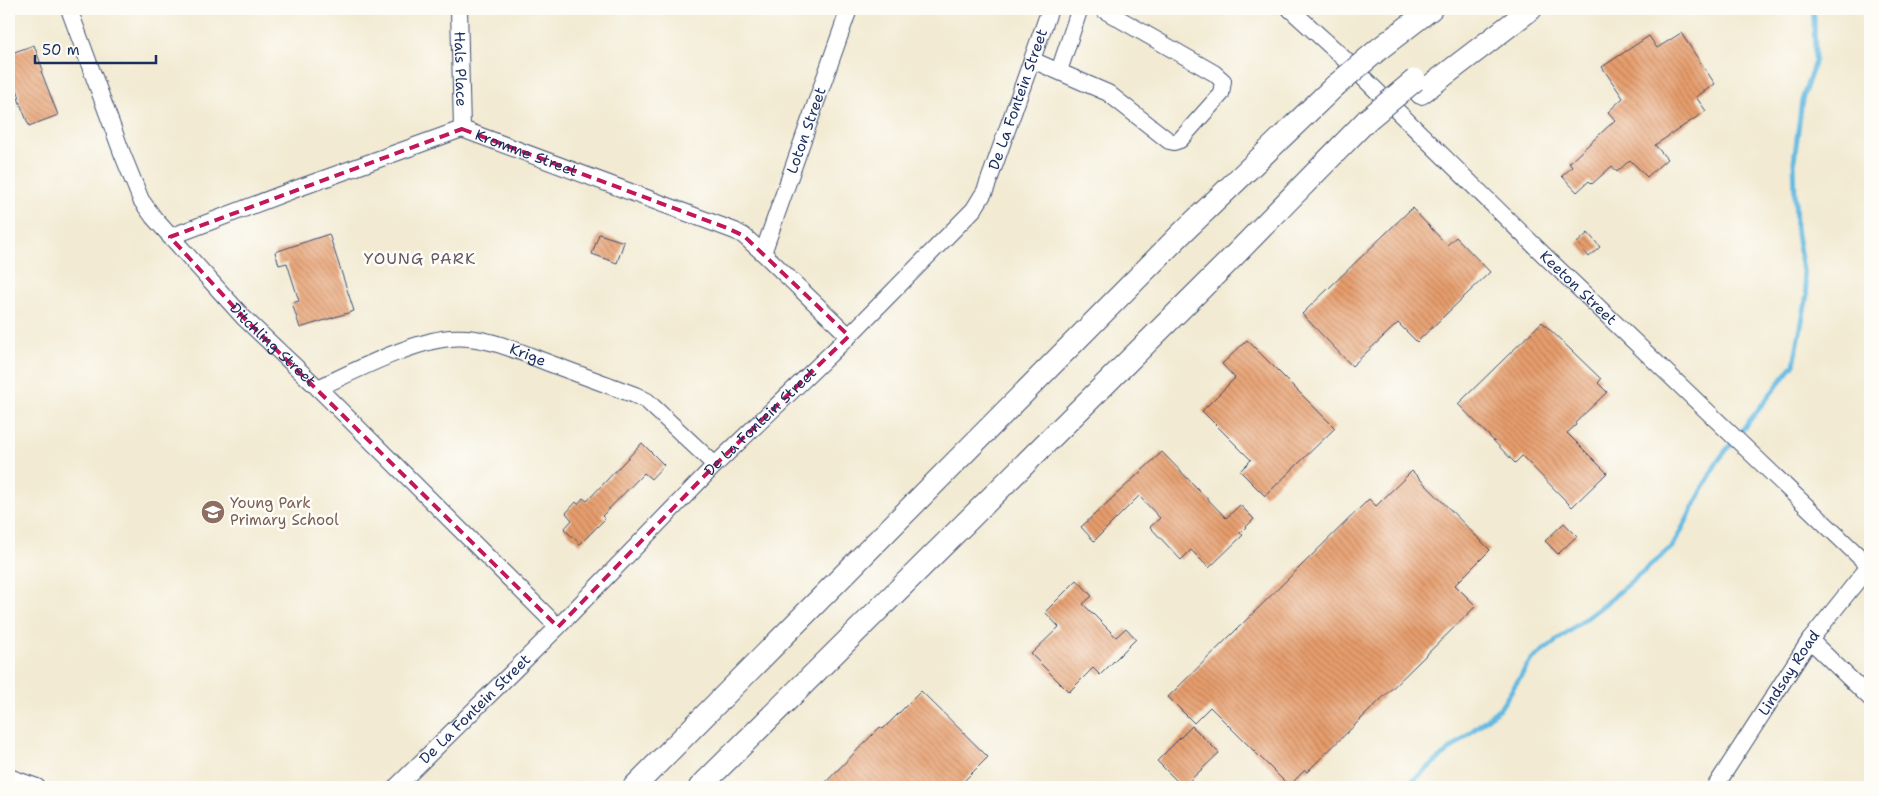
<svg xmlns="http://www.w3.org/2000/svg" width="1879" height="796" font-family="'Shantell Sans',sans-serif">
  <defs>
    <pattern id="building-back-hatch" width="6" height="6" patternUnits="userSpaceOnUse" patternTransform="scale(1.25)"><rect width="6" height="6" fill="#e79d6c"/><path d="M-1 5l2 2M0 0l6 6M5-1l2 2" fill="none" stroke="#ba805c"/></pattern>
  </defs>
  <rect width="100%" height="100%" fill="#fdfcf7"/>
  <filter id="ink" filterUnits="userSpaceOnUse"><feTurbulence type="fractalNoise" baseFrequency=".02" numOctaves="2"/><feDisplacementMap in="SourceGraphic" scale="10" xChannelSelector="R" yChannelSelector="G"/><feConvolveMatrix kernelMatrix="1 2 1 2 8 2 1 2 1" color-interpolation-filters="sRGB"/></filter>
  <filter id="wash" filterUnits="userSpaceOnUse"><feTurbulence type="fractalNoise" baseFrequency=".0096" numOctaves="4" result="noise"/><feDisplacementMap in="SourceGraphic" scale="20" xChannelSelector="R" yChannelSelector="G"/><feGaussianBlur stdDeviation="1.12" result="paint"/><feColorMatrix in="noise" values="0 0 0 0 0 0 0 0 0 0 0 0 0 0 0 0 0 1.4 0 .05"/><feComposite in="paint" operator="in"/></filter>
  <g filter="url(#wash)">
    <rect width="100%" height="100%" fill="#f2ead2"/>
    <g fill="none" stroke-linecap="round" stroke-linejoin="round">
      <path stroke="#64bae1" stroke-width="5" d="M 1405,787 L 1501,707 L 1531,660 L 1605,604 L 1673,546 L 1717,462 L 1794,364 L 1807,295 L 1796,228 L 1794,161 L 1802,100 L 1815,61 L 1814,19 L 1813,9"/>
    </g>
    <g id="blocks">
      <path fill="url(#building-back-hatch)" d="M 1681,33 L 1715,84 L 1696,97 L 1706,111 L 1655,145 L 1667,159 L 1647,177 L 1630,160 L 1617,172 L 1612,166 L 1592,184 L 1589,181 L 1577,192 L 1562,176 L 1572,167 L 1569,163 L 1615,120 L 1608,112 L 1623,98 L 1602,67 L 1649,36 L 1657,48 Z
        M 34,45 L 43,70 L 41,71 L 58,115 L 29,126 L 18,98 L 20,98 L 9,66 L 9,54 Z
        M 1412,208 L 1447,245 L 1456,237 L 1490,272 L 1417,342 L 1398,323 L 1352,366 L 1302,314 Z
        M 1588,233 L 1600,247 L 1589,257 L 1577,243 Z
        M 329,234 L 354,311 L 300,328 L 292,303 L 299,301 L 287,263 L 279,265 L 275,252 Z
        M 599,234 L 624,242 L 617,263 L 592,254 Z
        M 1542,322 L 1601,379 L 1598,383 L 1607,392 L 1575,423 L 1576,425 L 1567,433 L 1607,473 L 1572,507 L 1522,456 L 1515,463 L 1458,404 Z
        M 1247,340 L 1335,428 L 1265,496 L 1240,471 L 1251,460 L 1202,411 L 1235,378 L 1222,364 Z
        M 642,443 L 664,465 L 651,479 L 644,473 L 602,516 L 605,519 L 580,544 L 564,529 L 572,520 L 566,513 L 576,502 L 578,504 L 583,498 L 587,501 Z
        M 1162,452 L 1226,518 L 1240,505 L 1254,519 L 1240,533 L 1243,535 L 1209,568 L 1191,550 L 1181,560 L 1150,527 L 1160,518 L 1139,496 L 1094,541 L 1081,527 Z
        M 1412,471 L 1490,550 L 1455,585 L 1476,606 L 1307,772 L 1305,770 L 1289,786 L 1210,707 L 1194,723 L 1168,697 L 1369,499 L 1376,506 Z
        M 1564,523 L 1577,536 L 1558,554 L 1545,541 Z
        M 1077,580 L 1092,596 L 1083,604 L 1116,637 L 1126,628 L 1136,639 L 1100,675 L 1093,668 L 1069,692 L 1031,654 L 1059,627 L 1045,612 Z
        M 921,691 L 988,757 L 958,787 L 821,787 L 880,727 L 883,729 Z
        M 1192,726 L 1219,753 L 1183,787 L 1157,761 Z"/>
    </g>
  </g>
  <g filter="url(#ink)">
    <use href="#blocks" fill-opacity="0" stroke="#3b4b6f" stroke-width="1"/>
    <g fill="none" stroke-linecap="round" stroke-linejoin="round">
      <g stroke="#3b4b6f" stroke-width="18">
        <g id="minor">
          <path id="s1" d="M 69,9 L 122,153 L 141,200 L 154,218 L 244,318 L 318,388 L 558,627"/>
          <path id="s2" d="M 459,9 L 462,129"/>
          <path id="s3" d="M 1290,9 L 1335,50 L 1547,258 L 1869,566"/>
          <path d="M 1032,60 L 1108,93 L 1169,141 L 1174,142 L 1180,140 L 1221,94 L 1223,81 L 1214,73 L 1102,9"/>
          <path d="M 1059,71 L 1079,11 L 1081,9"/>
          <path id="s4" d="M 170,237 L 293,190 L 462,129 L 735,231 L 744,236 L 763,253 L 849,336"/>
          <path id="s5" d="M 763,253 L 849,9"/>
          <path id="s6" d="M 318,388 C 355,371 410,342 450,338 C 483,335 515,350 546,362 C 575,373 605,384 635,395 L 647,401 L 715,465"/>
          <path d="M 1810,640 L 1870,698"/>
          <path d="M 9,777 L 37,787"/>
          <path id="s7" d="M 396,787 L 558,627 L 715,465 L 849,336 L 974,209 L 985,191 L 992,172 L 1050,9"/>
          <path id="s8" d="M 1715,787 L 1810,640 L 1870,565"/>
        </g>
      </g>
      <g stroke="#3b4b6f" stroke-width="24">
        <path id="highway" d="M 1379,49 L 1431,9
          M 1421,93 L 1531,9
          M 634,787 L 1181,234 L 1335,86
          M 700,787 L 1226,264 L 1367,120"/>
      </g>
      <use href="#minor" stroke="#fff" stroke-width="16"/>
      <use href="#highway" stroke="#fff" stroke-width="22"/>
      <g stroke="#3b4b6f" stroke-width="24" stroke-linecap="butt">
        <path id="highway-bridge" d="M 1335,86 L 1379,49
          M 1367,120 L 1415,80"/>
      </g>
      <use href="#highway-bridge" stroke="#fff" stroke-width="22"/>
    </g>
  </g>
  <path fill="none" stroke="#c2185b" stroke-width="4" stroke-dasharray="10 6" stroke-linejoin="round" d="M 462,129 L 727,228 L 744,236 L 849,336 L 715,465 L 558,627 L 244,318 L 170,237 Z"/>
  <defs>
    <g id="school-disc" transform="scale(1.25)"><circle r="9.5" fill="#8d6e63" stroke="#fdfcf7"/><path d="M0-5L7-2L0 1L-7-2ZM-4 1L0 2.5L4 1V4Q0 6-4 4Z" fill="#fff"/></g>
  </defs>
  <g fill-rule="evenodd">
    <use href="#school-disc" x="213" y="512"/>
  </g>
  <g text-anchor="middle" stroke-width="5" stroke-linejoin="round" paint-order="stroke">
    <g font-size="15" fill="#1b2f5e" stroke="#fdfcf7">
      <text dy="5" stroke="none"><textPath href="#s2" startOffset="60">Hals Place</textPath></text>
      <text dy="5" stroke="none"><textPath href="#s7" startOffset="936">De La Fontein Street</textPath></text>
      <text dy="5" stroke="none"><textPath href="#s5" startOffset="130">Loton Street</textPath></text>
      <text dy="5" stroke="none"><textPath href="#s4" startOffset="380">Kromme Street</textPath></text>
      <text dy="5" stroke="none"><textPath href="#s3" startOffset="401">Keeton Street</textPath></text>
      <text dy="5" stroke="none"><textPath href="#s1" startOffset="400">Ditchling Street</textPath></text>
      <text dy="5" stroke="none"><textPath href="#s6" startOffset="222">Krige</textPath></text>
      <text dy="5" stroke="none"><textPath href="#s7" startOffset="516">De La Fontein Street</textPath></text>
      <text dy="5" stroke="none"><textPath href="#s8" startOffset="136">Lindsay Road</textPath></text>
      <text dy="5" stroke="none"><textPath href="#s7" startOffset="111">De La Fontein Street</textPath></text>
    </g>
    <g font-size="15" fill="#785e54" stroke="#fdfcf7" text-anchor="start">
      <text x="230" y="508">Young Park<tspan x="230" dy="17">Primary School</tspan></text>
    </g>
    <g font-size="16" letter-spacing="1" fill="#625663" stroke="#fdfcf7">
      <text x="420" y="264">YOUNG PARK</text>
    </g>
  </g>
  <rect width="1879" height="796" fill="none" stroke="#fdfcf7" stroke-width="30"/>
  <path d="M35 55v8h121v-8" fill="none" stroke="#1b2f5e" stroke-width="2.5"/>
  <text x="42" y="55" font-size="15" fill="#1b2f5e" stroke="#fdfcf7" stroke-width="4" paint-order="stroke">50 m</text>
</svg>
